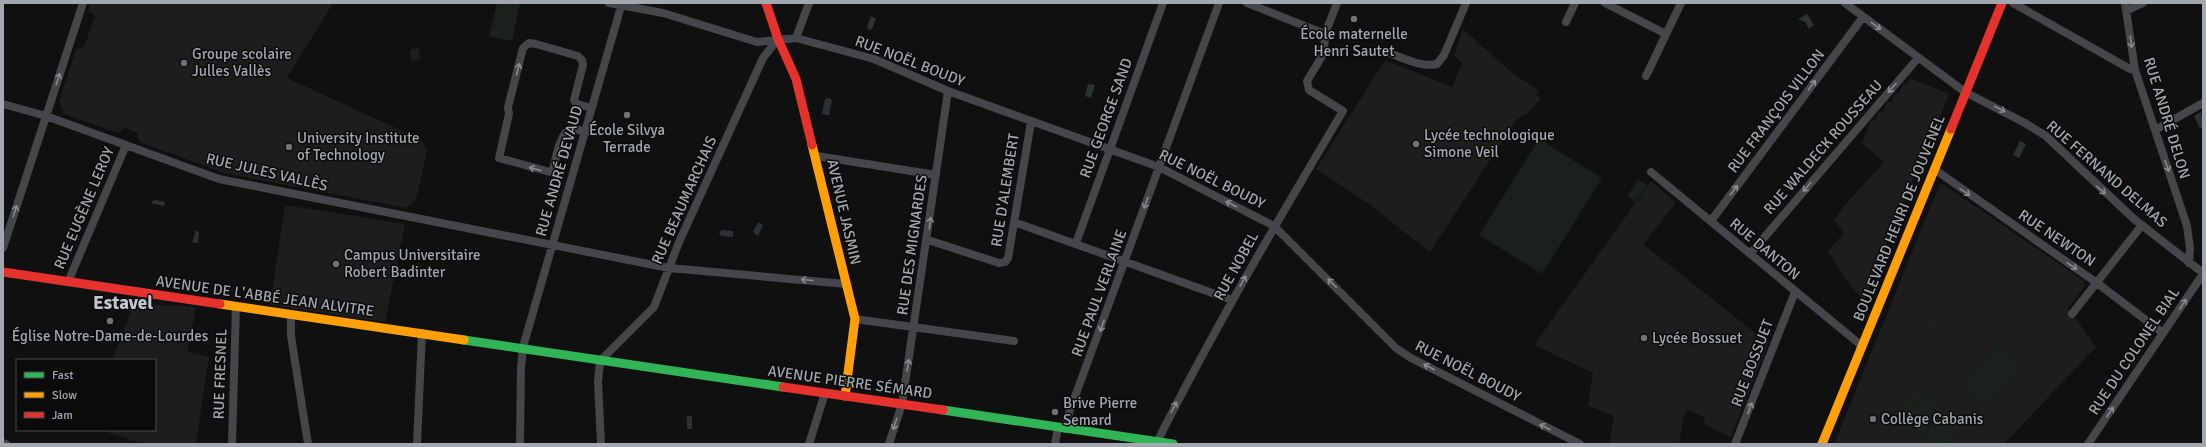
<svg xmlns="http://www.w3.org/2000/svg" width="2206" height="447" font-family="Signika,sans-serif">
  <rect width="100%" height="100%" fill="#101010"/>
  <path fill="#1d1d1e" d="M 91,3 L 333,3 L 287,78 L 422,140 L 427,151 L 416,200 L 406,208 L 224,173 L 140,142 L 137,136 L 138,133 L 125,128 L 118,133 L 64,114 L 59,102 L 76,49 L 84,47 L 95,16 L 88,11 Z
    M 1463,29 L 1511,72 L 1539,91 L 1536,94 L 1541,99 L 1528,113 L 1517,119 L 1430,252 L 1369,204 L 1316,169 L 1385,60 L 1452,87 L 1462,63 L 1454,56 Z
    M 1910,78 L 1949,94 L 1917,176 L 1915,175 L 1864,300 L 1849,284 L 1828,252 L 1844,232 L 1834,220 L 1844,206 L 1884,162 L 1862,143 L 1871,120 L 1875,121 L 1879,111 L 1883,112 L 1887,101 L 1891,103 L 1895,92 L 1899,94 L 1903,83 L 1907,84 Z
    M 1651,181 L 1676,203 L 1643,244 L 1768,343 L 1731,437 L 1705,425 L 1704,417 L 1687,410 L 1684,415 L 1679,444 L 1609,444 L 1614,416 L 1588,406 L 1593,373 L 1534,345 Z
    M 1943,184 L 2084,281 L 2085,286 L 2068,308 L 2096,347 L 2004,444 L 1834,444 L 1939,186 Z
    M 285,205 L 405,224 L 385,322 L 270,305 Z
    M 134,303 L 196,307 L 187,352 L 209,357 L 196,444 L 144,444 L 101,430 L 155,430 L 155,360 L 112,360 Z"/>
  <path fill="#1a201b" d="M 497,3 L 520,3 L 512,41 L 489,36 Z
    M 419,48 L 420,60 L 411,61 L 410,49 Z
    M 1539,139 L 1602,178 L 1542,274 L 1479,235 Z
    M 1638,180 L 1647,185 L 1635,202 L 1627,196 Z
    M 1934,314 L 1940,317 L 1930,335 L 1924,332 Z
    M 1995,346 L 2020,365 L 1987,407 L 1962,387 Z
    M 1926,383 L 1925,389 L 1895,423 L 1889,420 L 1920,384 Z
    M 1929,392 L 1945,407 L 1916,439 L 1900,424 Z
    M 1944,413 L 1960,426 L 1944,444 L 1923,444 L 1919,441 Z"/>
  <path fill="#2a3235" d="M 1807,14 L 1814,25 L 1809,29 L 1805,22 L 1798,19 Z
    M 871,16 L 876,19 L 872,29 L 869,30 L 867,27 Z
    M 1088,84 L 1095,85 L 1091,98 L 1085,96 Z
    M 829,98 L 832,100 L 829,115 L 822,114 L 825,99 Z
    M 2201,112 L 2203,127 L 2200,128 L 2194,116 Z
    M 2020,141 L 2026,144 L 2019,158 L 2013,155 Z
    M 156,200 L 165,202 L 164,206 L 151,203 L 152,201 Z
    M 758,222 L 763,225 L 758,236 L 753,232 Z
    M 196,230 L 199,232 L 198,243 L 192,242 Z
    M 722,230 L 733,231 L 733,237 L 721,236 L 719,233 Z
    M 687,416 L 692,416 L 692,429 L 687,429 Z"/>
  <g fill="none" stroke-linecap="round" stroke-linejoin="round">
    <path stroke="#444649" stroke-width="8" d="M 609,3 L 663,13 L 757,42 L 796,38 L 874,59 L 948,91 L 1159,167 L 1274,226 L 1396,348 L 1411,358 L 1580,444
      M 1247,3 L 1325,34
      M 1605,3 L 1666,34
      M 1845,3 L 1965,92 L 2025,123 L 2046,136 L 2134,219 L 2203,273
      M 2013,3 L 2130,69 L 2135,70
      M 2125,3 L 2135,70 L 2187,226 L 2190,248 L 2189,263
      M 2126,11 L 2143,3
      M 1566,22 L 1575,3
      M 796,38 L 809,3
      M 1386,52 C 1402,57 1421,68 1437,64 L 1444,55 L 1466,3
      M 1646,76 L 1681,3
      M 3,104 L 46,116 L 219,179 L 669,268 L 846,284
      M 2155,130 L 2203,103
      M 586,132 C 581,131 574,128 570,129 C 561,131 555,161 553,169 L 550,172 L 499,158 L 509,114 L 508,107 L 523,48 L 529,43 L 536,44 L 578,56 L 582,60 L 583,65 L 574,100 L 577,104 L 592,108
      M 817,156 L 936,175
      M 1934,169 L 2097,283 L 2163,333
      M 1651,172 L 1862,346
      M 1711,221 L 1863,17
      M 1014,222 L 1232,300
      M 928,240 L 999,263 L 1005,262 L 1008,258 L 1031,122
      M 1076,243 L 1163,3
      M 3,248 L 83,3
      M 1750,254 L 1918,58
      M 68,282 L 126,145
      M 291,314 L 291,336 L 308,444
      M 2072,314 L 2142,225
      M 855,319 L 1014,341
      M 1065,429 L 1069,413 L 1219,3
      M 1157,442 C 1214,329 1278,220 1343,111 L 1309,90 L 1307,81 L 1324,53 L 1325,34 L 1337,3
      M 3,443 L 6,444
      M 232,444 L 236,306
      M 417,444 L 422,333
      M 520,444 L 521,367 L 523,347 L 622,3
      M 601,444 L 598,382 L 600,361 L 654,307 L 679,242 L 763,58 L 778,39
      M 809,444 L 825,393
      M 889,444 L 902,404 L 948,91
      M 1055,444 L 1058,428
      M 1735,444 L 1795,292
      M 2088,444 L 2203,274"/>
    <path stroke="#30b455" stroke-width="9" d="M 464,340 L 783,387
      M 943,410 L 1173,444"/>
    <path stroke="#ff9f0a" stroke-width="9" d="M 812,145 L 855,319 L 845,396
      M 220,304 L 464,340
      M 1822,444 L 1951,129"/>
    <path stroke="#e5322d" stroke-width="9" d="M 766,3 L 778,39 L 796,79 L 812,145
      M 1951,129 L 2002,3
      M 3,272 L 220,304
      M 783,387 L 943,410"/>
  </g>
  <defs><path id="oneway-shaft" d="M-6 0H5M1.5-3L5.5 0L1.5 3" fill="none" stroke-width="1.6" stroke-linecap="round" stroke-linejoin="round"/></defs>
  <g stroke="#868b91">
    <use href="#oneway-shaft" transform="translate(1876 26) rotate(37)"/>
    <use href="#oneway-shaft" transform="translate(2131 42) rotate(82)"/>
    <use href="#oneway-shaft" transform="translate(518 69) rotate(-75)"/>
    <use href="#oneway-shaft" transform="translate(58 79) rotate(-72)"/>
    <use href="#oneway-shaft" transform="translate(1812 85) rotate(-54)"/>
    <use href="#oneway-shaft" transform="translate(1892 88) rotate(131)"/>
    <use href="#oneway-shaft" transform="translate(2000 109) rotate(28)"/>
    <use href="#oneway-shaft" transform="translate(2167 166) rotate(71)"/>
    <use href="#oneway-shaft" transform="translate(535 169) rotate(-165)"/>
    <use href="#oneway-shaft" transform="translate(1807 187) rotate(131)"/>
    <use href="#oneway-shaft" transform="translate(1734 190) rotate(-53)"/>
    <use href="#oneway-shaft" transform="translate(2101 190) rotate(42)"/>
    <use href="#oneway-shaft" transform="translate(1965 192) rotate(35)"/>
    <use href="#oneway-shaft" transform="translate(1146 203) rotate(110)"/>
    <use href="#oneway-shaft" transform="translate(1231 204) rotate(-153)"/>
    <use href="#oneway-shaft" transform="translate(15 211) rotate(-72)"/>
    <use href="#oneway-shaft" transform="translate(930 223) rotate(-82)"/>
    <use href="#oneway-shaft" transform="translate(2072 266) rotate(34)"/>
    <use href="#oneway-shaft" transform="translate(807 280) rotate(-175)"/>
    <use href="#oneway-shaft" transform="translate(1243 281) rotate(-61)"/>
    <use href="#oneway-shaft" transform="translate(1332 283) rotate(-135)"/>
    <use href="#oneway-shaft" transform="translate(2183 304) rotate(-56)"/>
    <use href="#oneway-shaft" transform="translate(1102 326) rotate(110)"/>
    <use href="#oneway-shaft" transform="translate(908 365) rotate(-81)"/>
    <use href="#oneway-shaft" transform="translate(1429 367) rotate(-153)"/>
    <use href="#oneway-shaft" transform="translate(1174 407) rotate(-63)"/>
    <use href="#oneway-shaft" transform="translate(1750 408) rotate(-69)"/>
    <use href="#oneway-shaft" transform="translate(2110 412) rotate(-56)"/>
    <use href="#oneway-shaft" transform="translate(895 424) rotate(108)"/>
    <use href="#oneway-shaft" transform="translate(1545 427) rotate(-153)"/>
  </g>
  <g fill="#6f7378" stroke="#0b0b0b" stroke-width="1.5">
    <circle cx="1354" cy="19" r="4"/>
    <circle cx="184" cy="63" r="4"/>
    <circle cx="627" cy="115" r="4"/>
    <circle cx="1416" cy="144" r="4"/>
    <circle cx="289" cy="147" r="4"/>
    <circle cx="336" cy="264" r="4"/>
    <circle cx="110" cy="321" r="4"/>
    <circle cx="1644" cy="338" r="4"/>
    <circle cx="1055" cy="412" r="4"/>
    <circle cx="1873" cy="419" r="4"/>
  </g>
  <g text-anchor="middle" stroke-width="3" stroke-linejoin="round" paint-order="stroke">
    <g font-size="15" fill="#a2a8b0" stroke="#0b0b0b" text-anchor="start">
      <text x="1354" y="39" text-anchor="middle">École maternelle<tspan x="1354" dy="17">Henri Sautet</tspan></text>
      <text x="192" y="59">Groupe scolaire<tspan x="192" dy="17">Julles Vallès</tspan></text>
      <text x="627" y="135" text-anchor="middle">École Silvya<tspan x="627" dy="17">Terrade</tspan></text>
      <text x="1424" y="140">Lycée technologique<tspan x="1424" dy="17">Simone Veil</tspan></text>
      <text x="297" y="143">University Institute<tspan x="297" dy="17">of Technology</tspan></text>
      <text x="344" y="260">Campus Universitaire<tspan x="344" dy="17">Robert Badinter</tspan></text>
      <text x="110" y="341" text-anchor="middle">Église Notre-Dame-de-Lourdes</text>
      <text x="1652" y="343">Lycée Bossuet</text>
      <text x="1063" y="408">Brive Pierre<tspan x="1063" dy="17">Semard</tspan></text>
      <text x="1881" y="424">Collège Cabanis</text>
    </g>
    <g font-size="15" fill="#a2a8b0" stroke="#0b0b0b">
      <text transform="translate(910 61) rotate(21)" y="5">RUE NOËL BOUDY</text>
      <text transform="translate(1776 111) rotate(-53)" y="5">RUE FRANÇOIS VILLON</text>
      <text transform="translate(1106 118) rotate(-70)" y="5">RUE GEORGE SAND</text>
      <text transform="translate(2167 118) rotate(73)" y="5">RUE ANDRÉ DELON</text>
      <text transform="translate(1823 147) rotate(-49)" y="5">RUE WALDECK ROUSSEAU</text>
      <text transform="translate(559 171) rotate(-74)" y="5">RUE ANDRÉ DEVAUD</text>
      <text transform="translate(267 172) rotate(13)" y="5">RUE JULES VALLÈS</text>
      <text transform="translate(2107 174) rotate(41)" y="5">RUE FERNAND DELMAS</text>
      <text transform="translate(1212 179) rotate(26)" y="5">RUE NOËL BOUDY</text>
      <text transform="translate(1005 190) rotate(-81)" y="5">RUE D'ALEMBERT</text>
      <text transform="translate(684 200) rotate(-66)" y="5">RUE BEAUMARCHAIS</text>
      <text transform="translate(84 208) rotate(-67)" y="5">RUE EUGÈNE LEROY</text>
      <text transform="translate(844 212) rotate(77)" y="5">AVENUE JASMIN</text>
      <text transform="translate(1899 218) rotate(-68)" y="5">BOULEVARD HENRI DE JOUVENEL</text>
      <text transform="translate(2057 238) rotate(34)" y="5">RUE NEWTON</text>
      <text transform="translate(912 245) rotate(-82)" y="5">RUE DES MIGNARDES</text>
      <text transform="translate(1765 249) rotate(40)" y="5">RUE DANTON</text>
      <text transform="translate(1236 266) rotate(-61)" y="5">RUE NOBEL</text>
      <text transform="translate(1099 293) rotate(-70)" y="5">RUE PAUL VERLAINE</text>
      <text transform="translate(265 296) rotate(8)" y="5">AVENUE DE L'ABBÉ JEAN ALVITRE</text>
      <text transform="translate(2134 351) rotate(-56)" y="5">RUE DU COLONEL BIAL</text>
      <text transform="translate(1752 363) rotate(-69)" y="5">RUE BOSSUET</text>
      <text transform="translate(1468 371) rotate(27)" y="5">RUE NOËL BOUDY</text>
      <text transform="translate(220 374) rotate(-88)" y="5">RUE FRESNEL</text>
      <text transform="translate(850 382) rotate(8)" y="5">AVENUE PIERRE SÉMARD</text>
    </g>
    <g font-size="19" font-weight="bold" fill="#c3c6cc" stroke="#0b0b0b">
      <text x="123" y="309">Estavel</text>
    </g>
  </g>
  <rect width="2206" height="447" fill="none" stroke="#a2a8b0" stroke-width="8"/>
  <rect x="16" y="359" width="140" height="72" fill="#0b0b0b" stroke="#474a4d"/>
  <rect x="24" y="372" width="20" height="6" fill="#30b455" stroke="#474a4d"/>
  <text x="52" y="379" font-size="12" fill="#a2a8b0">Fast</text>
  <rect x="24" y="392" width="20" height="6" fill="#ff9f0a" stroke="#474a4d"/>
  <text x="52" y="399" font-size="12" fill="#a2a8b0">Slow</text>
  <rect x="24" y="412" width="20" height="6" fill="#e5322d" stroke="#474a4d"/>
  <text x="52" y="419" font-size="12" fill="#a2a8b0">Jam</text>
</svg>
